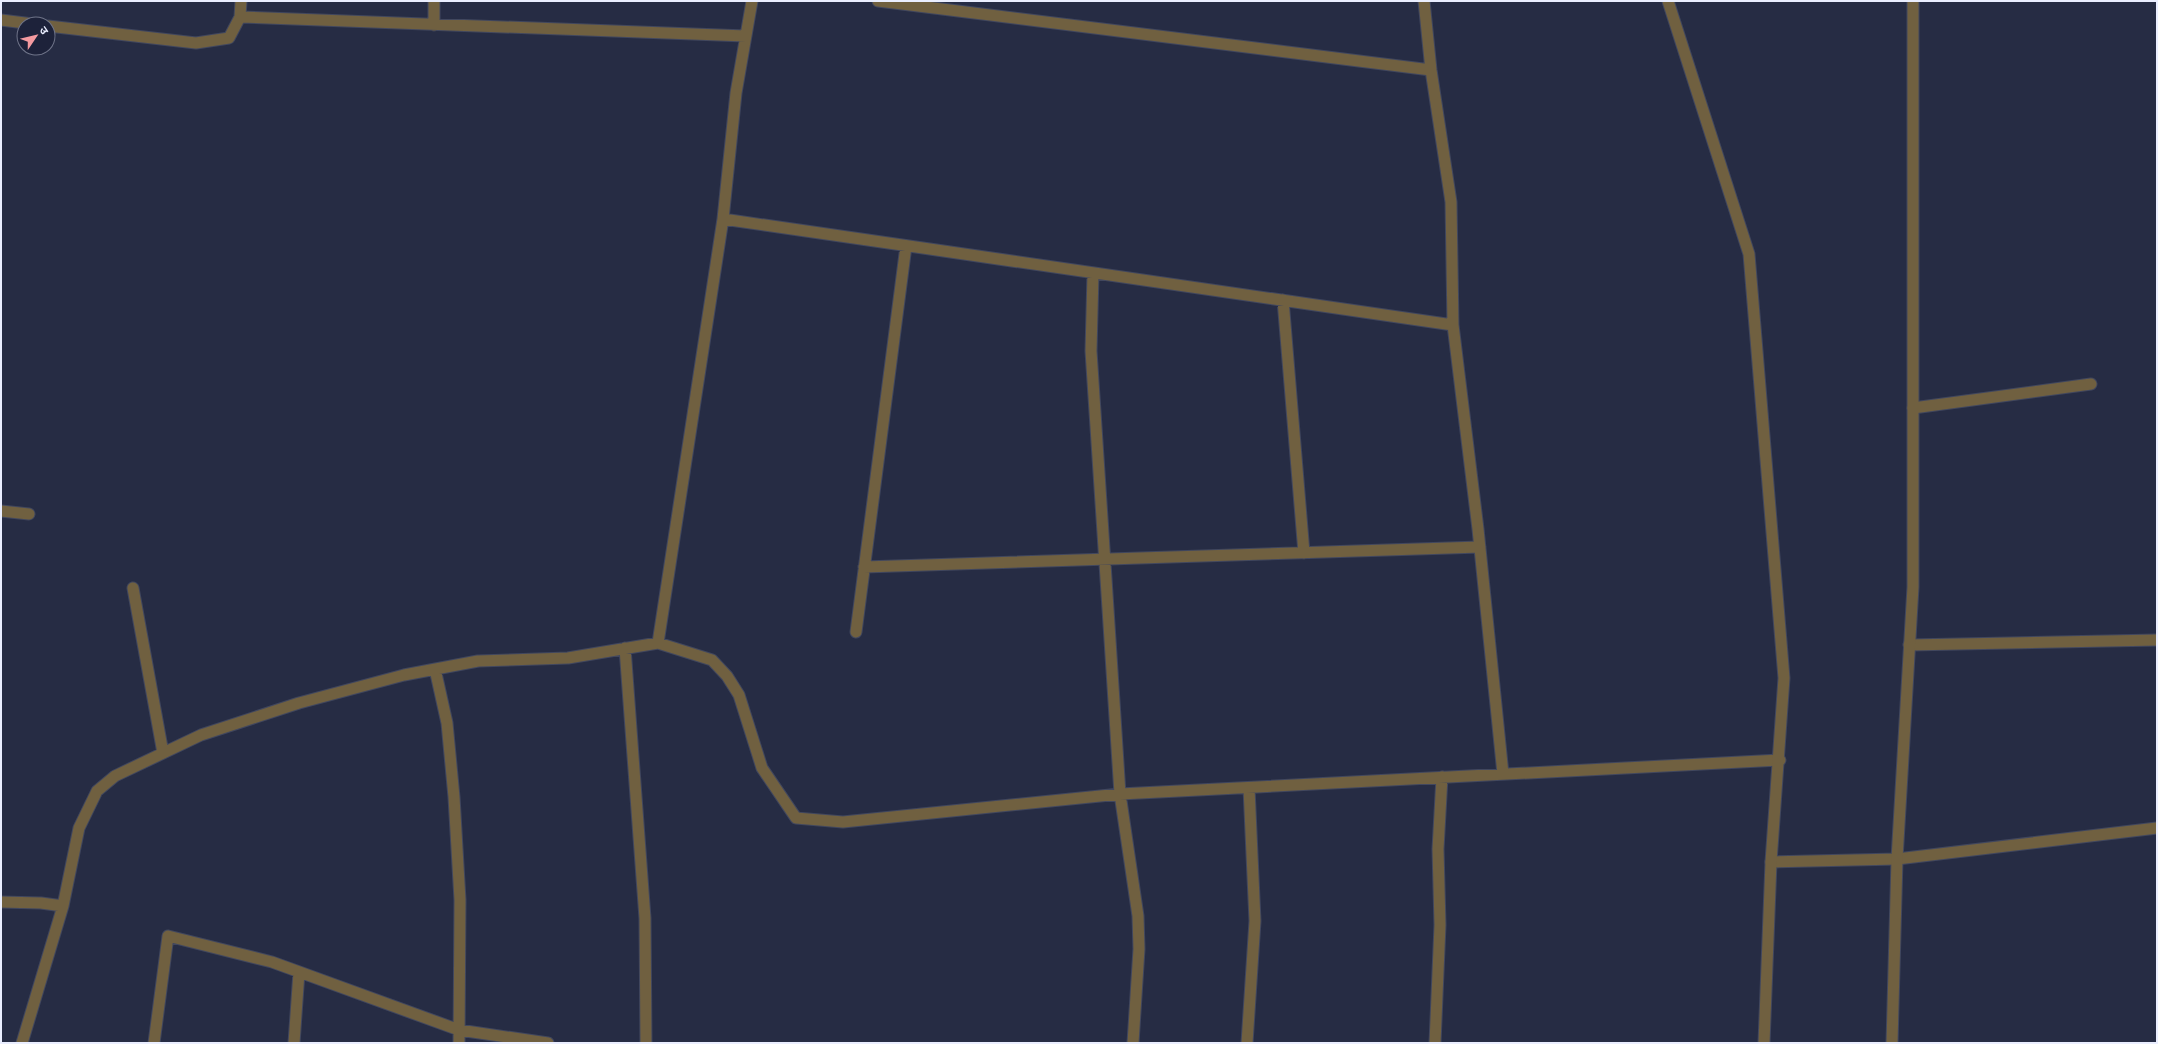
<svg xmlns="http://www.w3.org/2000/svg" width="2158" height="1044" font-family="Bitter,'Noto Sans Devanagari',serif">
  <rect width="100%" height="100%" fill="#262c44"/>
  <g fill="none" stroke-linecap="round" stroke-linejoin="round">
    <g stroke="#41475e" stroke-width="13">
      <path id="minor" d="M 752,1 L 736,93 L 723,219 L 1453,325
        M 878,1 L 1431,70
        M 1424,1 L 1431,70 L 1451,202 L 1453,325 L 1478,529 L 1503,774
        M 240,17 L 241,1
        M 1,20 L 33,24
        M 434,25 L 434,1
        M 48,26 L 196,43 L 229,38 L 240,17 L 746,36
        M 1093,274 L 1091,351 L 1108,609 L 1120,794 L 1138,916 L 1139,949 L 1133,1043
        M 1283,300 L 1304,553
        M 1913,408 L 2091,384
        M 1,511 L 29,514
        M 864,567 L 1480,547
        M 133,588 L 163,753
        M 856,632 L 906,246
        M 658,643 L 723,219
        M 1909,645 L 2157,640
        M 625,648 L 645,918 L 646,1043
        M 435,669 L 447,723 L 454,797 L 460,900 L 459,1043
        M 1771,862 L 1897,859 L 2157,828
        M 1,902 L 41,903 L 63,906 L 79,828 L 97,791 L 115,776 L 201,735 L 299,703 L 404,675 L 478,661 L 568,658 L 658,643 L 712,660 L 727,676 L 739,695 L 762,768 L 796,818 L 843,822 L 1120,794 L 1780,760
        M 22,1043 L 63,906
        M 154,1043 L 168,936 L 272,962 L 459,1030 L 548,1043
        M 294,1043 L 299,972
        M 1247,1043 L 1255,921 L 1249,788
        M 1435,1043 L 1440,925 L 1438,849 L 1442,777"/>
    </g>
    <g stroke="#41475e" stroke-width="13">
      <path id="tertiary" d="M 1668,1 L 1749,254 L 1784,678 L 1771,862 L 1764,1043
        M 1892,1043 L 1897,859 L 1913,587 L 1913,1"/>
    </g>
    <use href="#minor" stroke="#706040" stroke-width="11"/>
    <use href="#tertiary" stroke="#706040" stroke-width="11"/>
  </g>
  <rect width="2158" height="1044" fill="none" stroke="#eaeeff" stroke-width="4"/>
  <g transform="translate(36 36) rotate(55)"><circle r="19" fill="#1d223a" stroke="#6f7489"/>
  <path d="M0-3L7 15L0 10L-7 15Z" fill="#f49aa0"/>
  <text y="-6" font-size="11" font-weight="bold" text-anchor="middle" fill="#eaeeff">उ</text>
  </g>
</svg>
